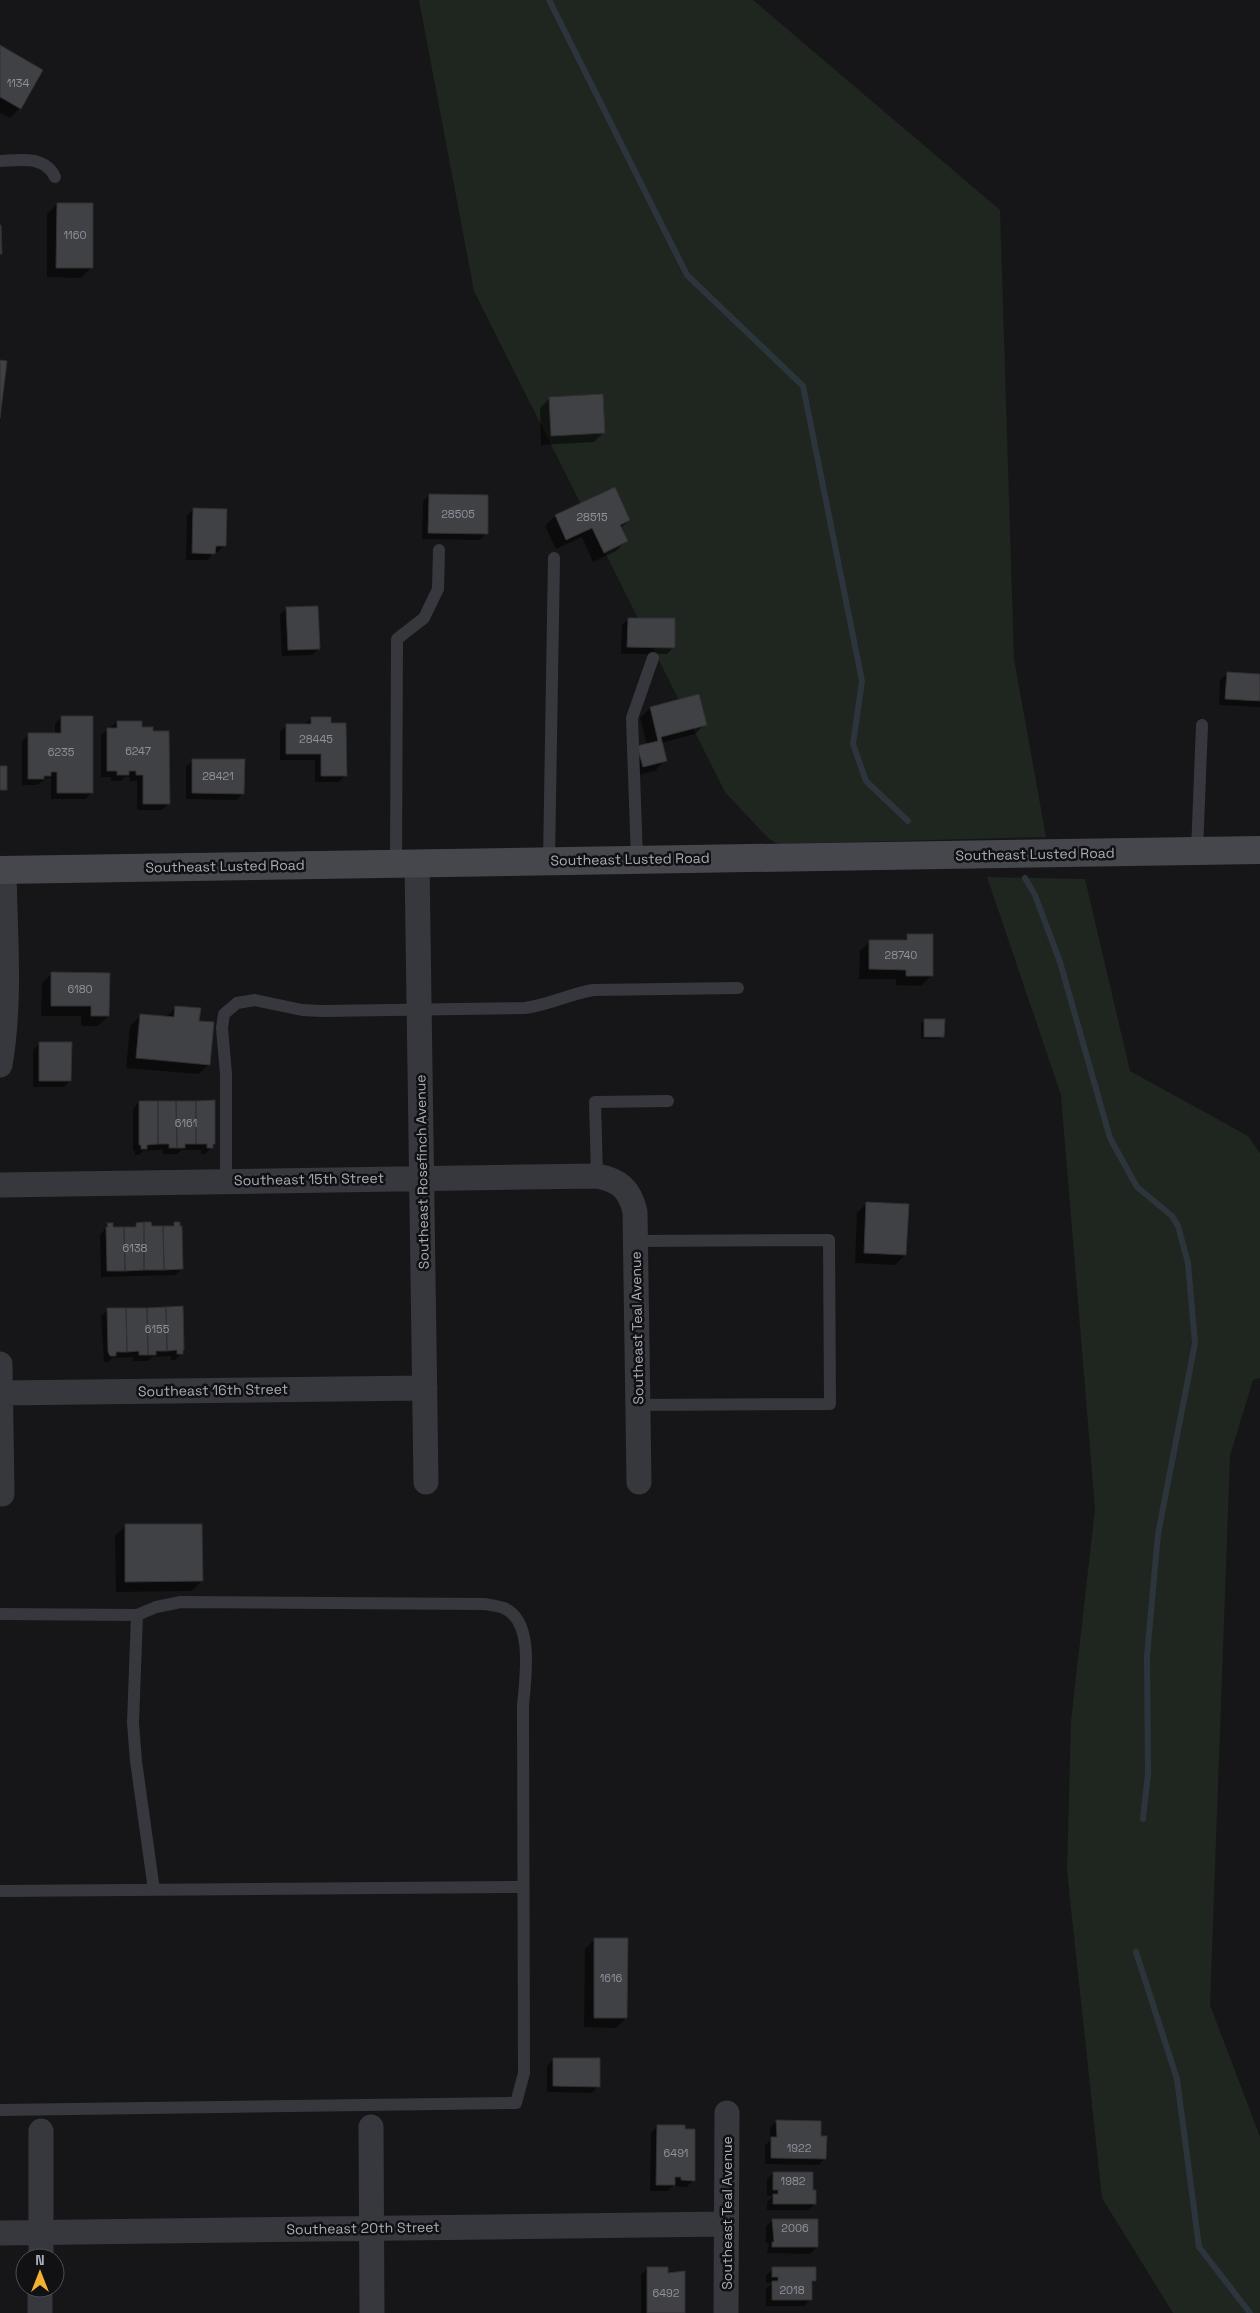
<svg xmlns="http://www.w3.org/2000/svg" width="1260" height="2313" font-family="'Space Grotesk',sans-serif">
  <rect width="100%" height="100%" fill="#161618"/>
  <path fill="#1e261f" d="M 419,0 L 753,0 L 1000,210 L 1014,659 L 1046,837 L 778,844 L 769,839 L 725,792 L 474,291 Z
    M 987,877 L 1085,879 L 1130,1071 L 1248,1136 L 1260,1153 L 1260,1378 L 1253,1380 L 1230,1456 L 1210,2005 L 1260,2137 L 1260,2313 L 1173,2313 L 1102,2198 L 1067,1871 L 1071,1721 L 1095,1509 L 1061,1095 Z"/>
  <path fill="#0007" d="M 0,46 L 20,108 L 10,118 L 0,113 Z
    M 57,204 L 91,268 L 81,278 L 47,277 L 47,214 Z
    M 550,398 L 604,432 L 594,442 L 541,445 L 540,408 Z
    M 614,489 L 629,520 L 621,528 L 626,541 L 616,551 L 593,562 L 582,537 L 556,549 L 545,526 L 555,516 Z
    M 429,495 L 486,533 L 480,540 L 422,539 L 423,502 Z
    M 193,509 L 225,545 L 218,552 L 214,552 L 208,560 L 186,560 L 187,516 Z
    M 287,608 L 319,648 L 312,655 L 282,656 L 280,614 Z
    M 628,619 L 674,647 L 667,654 L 621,654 L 622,625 Z
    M 1227,674 L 1260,676 L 1260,707 L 1219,705 L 1220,680 Z
    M 650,708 L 705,724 L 695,734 L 661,743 L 665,760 L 655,771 L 633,776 L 628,757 L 647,745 L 640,718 Z
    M 61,717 L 92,793 L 85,799 L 51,799 L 51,778 L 47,778 L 37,785 L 22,785 L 22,741 L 29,734 L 55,734 L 55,724 Z
    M 311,718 L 345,775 L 339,782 L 315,782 L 315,760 L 280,760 L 280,732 L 287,725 L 304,725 Z
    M 117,722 L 141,728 L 168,804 L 162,810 L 137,810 L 137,781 L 130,781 L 130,777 L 125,777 L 121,781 L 111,781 L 111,777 L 101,777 L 101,735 Z
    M 193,760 L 243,793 L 237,800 L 186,799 L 186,767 Z
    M 908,936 L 931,976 L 921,986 L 896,985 L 896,979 L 859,979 L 860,951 L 870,941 L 902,941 Z
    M 52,973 L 108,1016 L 98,1026 L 81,1026 L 81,1016 L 41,1016 L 42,983 Z
    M 175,1008 L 198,1022 L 209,1064 L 199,1074 L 126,1068 L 130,1026 L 140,1016 L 165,1018 Z
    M 924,1020 L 943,1036 L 940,1039 L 921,1039 L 921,1023 Z
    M 40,1043 L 70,1081 L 64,1087 L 33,1087 L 33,1050 Z
    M 139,1102 L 214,1144 L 212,1147 L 205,1154 L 201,1154 L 201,1150 L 181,1150 L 177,1154 L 163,1154 L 163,1150 L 151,1150 L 143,1151 L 139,1155 L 135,1155 L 135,1151 L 133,1151 L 133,1109 Z
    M 867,1203 L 905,1255 L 895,1265 L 855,1263 L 857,1213 Z
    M 174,1223 L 182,1269 L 175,1275 L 101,1277 L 100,1235 L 108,1225 L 112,1228 L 133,1228 L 136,1224 L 150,1228 L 171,1227 Z
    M 108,1310 L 183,1350 L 181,1354 L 175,1360 L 171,1360 L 171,1356 L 152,1357 L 148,1361 L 133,1361 L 133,1357 L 112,1358 L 108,1362 L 104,1362 L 101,1316 Z
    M 125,1526 L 202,1581 L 191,1591 L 116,1592 L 115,1536 Z
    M 595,1939 L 626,2018 L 616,2028 L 584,2027 L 585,1949 Z
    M 554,2059 L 598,2086 L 592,2093 L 547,2092 L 547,2066 Z
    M 776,2121 L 820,2122 L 820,2137 L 825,2158 L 819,2165 L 765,2164 L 765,2145 L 771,2140 L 770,2128 Z
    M 657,2126 L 693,2180 L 687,2187 L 675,2186 L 675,2184 L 668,2191 L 650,2191 L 651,2133 Z
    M 773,2173 L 811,2191 L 815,2204 L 808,2210 L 767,2210 L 767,2202 L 773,2196 L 767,2196 L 767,2179 Z
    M 773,2220 L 817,2247 L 810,2254 L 767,2253 L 769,2243 L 766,2243 L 766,2226 Z
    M 647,2268 L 684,2313 L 641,2313 L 641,2275 Z
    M 773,2269 L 815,2281 L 811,2285 L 811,2299 L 804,2306 L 766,2306 L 766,2289 L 773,2283 L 766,2283 L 766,2275 Z"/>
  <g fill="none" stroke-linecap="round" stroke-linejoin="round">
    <path stroke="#2c353c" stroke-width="6" d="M 549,0 L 687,275 L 803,386 L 862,681 L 853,744 L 866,781 L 908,821
      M 1025,878 L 1035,895 L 1060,962 L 1110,1138 L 1137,1187 L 1172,1216 L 1178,1226 L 1188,1263 L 1195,1343 L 1158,1534 L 1147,1656 L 1148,1773 L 1143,1819
      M 1136,1952 L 1177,2079 L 1199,2247 L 1250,2313"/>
  </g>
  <path fill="#404145" stroke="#303034" d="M 0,45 L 43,70 L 21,109 L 0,97 Z
    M 57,203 L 93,203 L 93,268 L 56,268 Z
    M 0,225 L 1,225 L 2,254 L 0,254 Z
    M 0,360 L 7,361 L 0,418 Z
    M 603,394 L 605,433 L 551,436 L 549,397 Z
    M 615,487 L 630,520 L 620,525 L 628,541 L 604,553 L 592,528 L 566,540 L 555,515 Z
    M 429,494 L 488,495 L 488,534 L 428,533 Z
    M 193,508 L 227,509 L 226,546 L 216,546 L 215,554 L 192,553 Z
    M 318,606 L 320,649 L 288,650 L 286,607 Z
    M 628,618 L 675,618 L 675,648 L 627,647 Z
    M 1227,672 L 1260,674 L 1260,701 L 1225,699 Z
    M 699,694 L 707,725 L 661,737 L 667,761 L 643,767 L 637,746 L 658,741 L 650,707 Z
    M 61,716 L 93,716 L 93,793 L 57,793 L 57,772 L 51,772 L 51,776 L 44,776 L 44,779 L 28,779 L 28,733 L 61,733 Z
    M 311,717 L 331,717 L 331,723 L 346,723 L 347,776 L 321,776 L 321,754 L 286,754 L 286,724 L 311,724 Z
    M 117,721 L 142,721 L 142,727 L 153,727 L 153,731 L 169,731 L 170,804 L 143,804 L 143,775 L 136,775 L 136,771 L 129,771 L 129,775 L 117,775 L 117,771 L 107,771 L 107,728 L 117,728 Z
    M 192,759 L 245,759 L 244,794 L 192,793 Z
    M 0,766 L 7,766 L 7,790 L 0,790 Z
    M 907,934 L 933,934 L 933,976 L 906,976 L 906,970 L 869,969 L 869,940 L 907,940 Z
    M 51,972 L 110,973 L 109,1016 L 91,1016 L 91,1006 L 51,1006 Z
    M 175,1006 L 201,1008 L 199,1021 L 214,1022 L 210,1065 L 136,1058 L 140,1014 L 174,1017 Z
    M 924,1019 L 945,1019 L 944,1037 L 924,1037 Z
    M 39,1042 L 72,1042 L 71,1081 L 39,1081 Z
    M 215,1100 L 215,1144 L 213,1144 L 213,1148 L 207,1148 L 207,1144 L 196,1144 L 196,1101 Z
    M 139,1101 L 158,1101 L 158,1144 L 147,1145 L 147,1149 L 141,1149 L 141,1145 L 139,1145 Z
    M 158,1101 L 176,1101 L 177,1148 L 169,1148 L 169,1144 L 158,1144 Z
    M 176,1101 L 196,1101 L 196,1144 L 185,1144 L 185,1148 L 177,1148 Z
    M 866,1202 L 909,1204 L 906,1255 L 864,1253 Z
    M 144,1222 L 144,1270 L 125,1271 L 124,1227 L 136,1227 L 136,1223 Z
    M 144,1222 L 151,1222 L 152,1226 L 163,1226 L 164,1270 L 144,1270 Z
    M 174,1222 L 180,1222 L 180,1226 L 182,1226 L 183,1269 L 164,1270 L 163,1226 L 174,1226 Z
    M 107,1223 L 113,1223 L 113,1227 L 124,1227 L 125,1271 L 107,1271 L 106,1227 L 108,1227 Z
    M 183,1306 L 184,1350 L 183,1350 L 183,1354 L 177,1354 L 177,1350 L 167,1351 L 166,1307 Z
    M 166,1307 L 167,1351 L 156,1351 L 156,1355 L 148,1355 L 147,1308 Z
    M 107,1308 L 126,1308 L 127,1352 L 116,1352 L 116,1356 L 110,1356 L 108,1352 Z
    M 126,1308 L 147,1308 L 148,1355 L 139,1355 L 139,1351 L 127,1352 Z
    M 125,1524 L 202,1524 L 203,1581 L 125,1582 Z
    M 594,1938 L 628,1938 L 627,2018 L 594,2018 Z
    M 553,2058 L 600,2058 L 600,2087 L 553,2086 Z
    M 776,2120 L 821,2121 L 821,2136 L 827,2136 L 826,2159 L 771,2158 L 771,2137 L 777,2137 Z
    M 657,2125 L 685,2125 L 685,2129 L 695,2129 L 695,2181 L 681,2180 L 681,2177 L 675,2177 L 675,2185 L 656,2185 Z
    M 773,2172 L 813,2172 L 813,2190 L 816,2190 L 816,2204 L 773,2204 L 773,2194 L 778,2194 L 778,2190 L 773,2190 Z
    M 772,2219 L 818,2219 L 818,2247 L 772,2247 L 772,2242 L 774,2242 Z
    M 647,2267 L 668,2267 L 668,2273 L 685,2271 L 685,2313 L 647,2313 Z
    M 772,2267 L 816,2267 L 816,2281 L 812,2281 L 812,2300 L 772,2300 L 772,2281 L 778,2281 L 778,2277 L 772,2277 Z"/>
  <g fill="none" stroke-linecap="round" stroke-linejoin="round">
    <path stroke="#37383d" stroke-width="12" d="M 0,161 C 20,160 45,155 55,177
      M 1197,851 L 1202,725
      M 637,859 L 632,718 L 653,658
      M 549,860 L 554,558
      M 396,863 L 397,639 L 424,618 L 438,589 L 439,550
      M 597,1176 L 595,1102 L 668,1101
      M 226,1181 L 226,1074 L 222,1028 L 224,1014 L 237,1003 L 255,1000 L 302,1010 L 322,1011 L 525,1008 C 549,1005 569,994 593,990 L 738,988
      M 636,1241 L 829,1240 L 830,1404 L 638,1405
      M 0,1614 L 137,1615 L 156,1607 L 181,1602 L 485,1604 C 491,1605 498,1606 504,1608 C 535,1622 525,1679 523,1706 L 524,2073 L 516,2103 L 0,2110
      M 137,1615 L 133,1723 L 136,1761 L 154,1890
      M 0,1891 L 523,1887"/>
    <path stroke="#37383d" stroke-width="25" d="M 417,863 L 426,1482
      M 0,1065 C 11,1001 5,935 4,870
      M 0,1185 L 597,1176 C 619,1180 630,1189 635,1212 L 639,1482
      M 0,1364 L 2,1494
      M 0,1393 L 425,1388
      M 371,2127 L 372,2313
      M 0,2233 L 726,2224
      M 41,2258 L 41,2131
      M 40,2313 L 40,2288
      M 726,2313 L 727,2113"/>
    <path stroke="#45474d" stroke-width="28" d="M 0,870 L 1260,850"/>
  </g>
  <g text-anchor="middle" stroke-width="5" stroke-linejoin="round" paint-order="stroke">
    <g font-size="11" fill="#8e929b">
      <text x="18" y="87">1134</text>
      <text x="75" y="239">1160</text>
      <text x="458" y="518">28505</text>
      <text x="592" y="521">28515</text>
      <text x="316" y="743">28445</text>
      <text x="138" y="755">6247</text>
      <text x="61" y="756">6235</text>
      <text x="218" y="780">28421</text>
      <text x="901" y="959">28740</text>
      <text x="80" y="993">6180</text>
      <text x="186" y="1127">6161</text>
      <text x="135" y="1252">6138</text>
      <text x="157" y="1333">6155</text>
      <text x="611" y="1982">1616</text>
      <text x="799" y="2152">1922</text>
      <text x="676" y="2157">6491</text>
      <text x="793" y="2185">1982</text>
      <text x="795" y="2232">2006</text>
      <text x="792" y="2294">2018</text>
      <text x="666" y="2297">6492</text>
    </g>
    <g font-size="14" fill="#a8adb8" stroke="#111113">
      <text transform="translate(1035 854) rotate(-1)" y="5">Southeast Lusted Road</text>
      <text transform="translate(630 859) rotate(-1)" y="5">Southeast Lusted Road</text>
      <text transform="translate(225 866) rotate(-1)" y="5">Southeast Lusted Road</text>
      <text transform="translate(422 1172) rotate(-91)" y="5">Southeast Rosefinch Avenue</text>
      <text transform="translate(309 1179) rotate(-1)" y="5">Southeast 15th Street</text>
      <text transform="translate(637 1328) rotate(-91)" y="5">Southeast Teal Avenue</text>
      <text transform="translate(213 1390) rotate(-1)" y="5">Southeast 16th Street</text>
      <text transform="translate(727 2213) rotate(-90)" y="5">Southeast Teal Avenue</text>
      <text transform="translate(363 2228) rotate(-1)" y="5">Southeast 20th Street</text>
    </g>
  </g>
  <g transform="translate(40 2273)"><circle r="24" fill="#111113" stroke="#4d4f55"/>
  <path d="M0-4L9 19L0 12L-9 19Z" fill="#f2b134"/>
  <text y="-8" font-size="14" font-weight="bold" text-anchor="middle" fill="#a8adb8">N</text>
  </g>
</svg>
